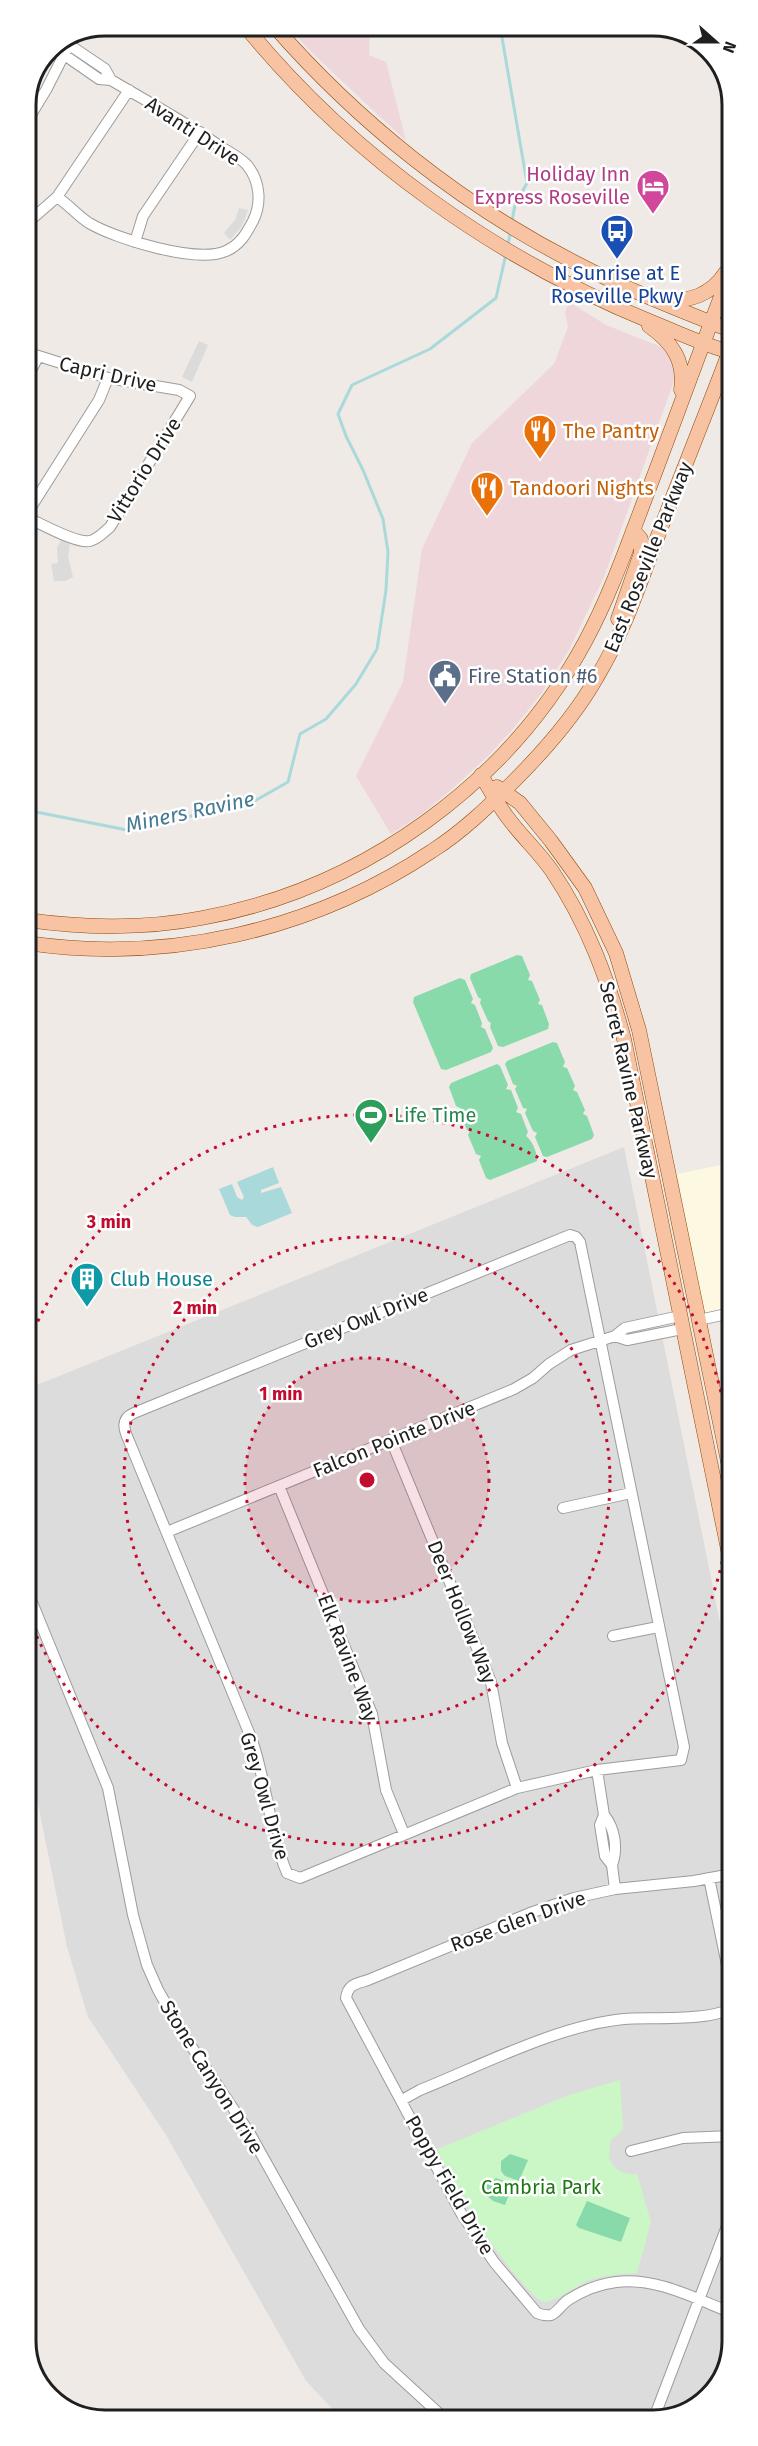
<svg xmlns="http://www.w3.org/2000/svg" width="758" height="2446" font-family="'Fira Sans',sans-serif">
  <rect width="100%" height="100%" fill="#efeae6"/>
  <path fill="#dddcdc" d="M 624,1147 L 732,1682 L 732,2342 L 716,2390 L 674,2418 L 342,2419 L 306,2381 L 166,2135 L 88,2017 L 67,1947 L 38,1804 L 27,1777 L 27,1389 Z"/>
  <path fill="#efd6da" d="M 288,26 L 370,26 L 369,55 L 386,62 L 406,141 L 310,51 Z
    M 569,302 L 606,325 L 659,346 L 670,354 L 674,362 L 676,375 L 604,577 L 569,650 L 541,694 L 513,729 L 487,757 L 451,790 L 422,814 L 391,834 L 356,776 L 403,682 L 422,549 L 472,443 L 554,364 L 568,327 L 565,313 Z"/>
  <path fill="#fdf8e1" d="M 731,1163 L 731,1307 L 704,1313 L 677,1174 Z"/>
  <path fill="#cbf6c6" d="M 620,2080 L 623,2130 L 611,2140 L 609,2158 C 615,2171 624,2175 637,2174 L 651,2222 L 637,2273 C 621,2274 605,2275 590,2280 C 576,2285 555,2303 543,2302 C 533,2297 526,2287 519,2279 C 485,2240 460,2196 437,2149 L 569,2095 Z"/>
  <path fill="#88daab" d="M 517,955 L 522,956 L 530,975 L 528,980 L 532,981 L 540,1000 L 538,1004 L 542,1005 L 549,1024 L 548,1029 L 503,1047 L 498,1046 L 490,1027 L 491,1023 L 488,1021 L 480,1003 L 481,999 L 478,997 L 470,978 L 471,974 Z
    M 460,978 L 465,980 L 473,999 L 471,1003 L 475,1005 L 482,1023 L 481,1027 L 485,1029 L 493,1048 L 491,1052 L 446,1070 L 441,1069 L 413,1002 L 414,997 Z
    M 553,1042 L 557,1043 L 565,1062 L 563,1067 L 567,1068 L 575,1086 L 573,1090 L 577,1092 L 585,1110 L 583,1114 L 587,1116 L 594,1135 L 592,1139 L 547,1157 L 543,1156 L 535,1137 L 537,1133 L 533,1131 L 525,1113 L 527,1109 L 523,1108 L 515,1089 L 517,1086 L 513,1084 L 505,1064 L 507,1061 Z
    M 497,1064 L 500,1066 L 508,1085 L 506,1089 L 511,1090 L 518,1108 L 516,1112 L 521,1114 L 528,1132 L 526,1136 C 532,1140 538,1154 537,1161 L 490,1180 L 486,1178 L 479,1160 L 481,1156 L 476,1154 L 468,1135 L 470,1131 L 467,1130 L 459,1111 L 460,1108 L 456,1106 L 449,1087 L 451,1083 Z
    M 510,2154 L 528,2160 L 519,2181 L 505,2176 L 501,2171 L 501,2161 Z
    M 496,2178 L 513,2184 L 505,2205 L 493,2201 L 486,2195 L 486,2185 Z
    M 587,2201 L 630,2218 L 621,2242 L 579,2228 L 576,2225 Z"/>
  <path fill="#dbdbdb" d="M 239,208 L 248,210 L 242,226 L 230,240 L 224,233 L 235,220 Z
    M 199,341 L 208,345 L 192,382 L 182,377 Z
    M 61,540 L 70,544 L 68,557 L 73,577 L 65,581 L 54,581 L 51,564 L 58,563 L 57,548 Z"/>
  <path fill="#a9d9da" d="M 273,1167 L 279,1183 L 261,1190 L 261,1193 L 281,1187 L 292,1213 L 258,1227 L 252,1225 L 246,1217 L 235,1217 L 230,1215 L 219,1189 L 232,1184 L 237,1197 L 242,1200 L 244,1197 L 237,1182 Z"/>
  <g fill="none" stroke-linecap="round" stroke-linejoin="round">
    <path stroke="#a9d9da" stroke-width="3" d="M 500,26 L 527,183 L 515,205 L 512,221
      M 508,244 L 511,230
      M 26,810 L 127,830 L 251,803 L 288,782 L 300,734 L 326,719 L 356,684 L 377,649 L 386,590 L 388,552 L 383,519 L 363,470 L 346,436 L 338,414 L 352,385 L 430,349 L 496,298 L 506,254"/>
    <g stroke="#9c9c9c" stroke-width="12">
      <path id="minor" d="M 65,42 L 105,69 L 111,80
        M 26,123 L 46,90 L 72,39
        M 57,197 C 69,205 78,216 89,223 C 116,239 197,264 226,251 C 240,245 246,234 253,221 C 262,203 260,181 247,165 C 241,158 229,152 221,147 C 186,122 148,102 111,80 L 99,79 L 63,54 L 60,44
        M 26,224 L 57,197 L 129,90
        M 135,242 L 143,216 L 200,132
        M 26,352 L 108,378 L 179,390 L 190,396 L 110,527 C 104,532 98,539 90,541 C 76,544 40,523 26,517
        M 26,380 L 38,357
        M 26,515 L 99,400 L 108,378
        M 570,1235 L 576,1237 L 580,1242 L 684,1747 L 681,1760 L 597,1770 L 517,1788 L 300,1878 L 287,1873 C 269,1830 267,1784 252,1740 L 129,1441 C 124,1430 120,1419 134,1413 Z
        M 699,1320 L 731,1313
        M 615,1336 L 627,1340 L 682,1329
        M 391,1440 L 491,1682 L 502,1743 L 517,1788
        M 279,1486 L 372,1714 L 386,1790 L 404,1834
        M 563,1508 L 631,1493
        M 167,1532 L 514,1389 L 533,1378 L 549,1364 L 571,1350 L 615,1336 L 625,1328 L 680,1316
        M 27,1590 L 108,1788 L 133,1915 L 147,1965 L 158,1990 L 183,2034 L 249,2132 L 359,2329 L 384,2363 L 445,2419
        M 613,1636 L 658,1627
        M 597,1770 L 604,1815 L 600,1825 L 605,1856 L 612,1865 L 615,1889
        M 604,1815 C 615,1828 618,1849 612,1865
        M 732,1874 L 694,1881 L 615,1889 L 574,1898 L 530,1913 L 368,1980 C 356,1984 348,1984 346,1998 L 461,2213 L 494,2262 L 537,2313 C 542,2315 545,2316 551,2315 C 557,2313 562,2304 568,2300 C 582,2291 600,2284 616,2282 C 657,2277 696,2299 732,2313
        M 709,1878 L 732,1989
        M 402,2100 L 420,2090 C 482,2065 559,2025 624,2019 C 647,2017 719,2022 732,2006
        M 631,2151 L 683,2138 L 732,2136
        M 654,2418 L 732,2213"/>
    </g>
    <g stroke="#924a09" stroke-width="15">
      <path id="major" d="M 245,26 C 353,158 496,259 654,323 C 679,333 704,345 730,352
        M 274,26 C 357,121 459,203 572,261 C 623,288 677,309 730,330
        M 662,299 C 690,302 710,296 726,272
        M 649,326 C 673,343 685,361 681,390
        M 618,619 L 641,553 L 641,539 L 633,530
        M 481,775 C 490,790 498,805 508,818 C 522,837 539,852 552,871 C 587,923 608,979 624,1039 L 732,1569
        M 497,787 L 520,803 L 551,841 L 585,888 L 616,953 L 639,1030 L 732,1481
        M 27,920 C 84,928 145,929 202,918 C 362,889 509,784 586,640 C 609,597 625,552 642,507 C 672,429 700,350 730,273
        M 27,943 C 168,964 314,930 432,851 C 462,832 489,806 514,781 C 545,750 575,716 597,677 C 623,634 638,588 656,541 C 680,477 706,414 730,350"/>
    </g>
    <use href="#minor" stroke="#fff" stroke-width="10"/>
    <use href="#major" stroke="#f7c3a3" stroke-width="14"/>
  </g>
  <circle cx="367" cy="1480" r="122" fill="#c30b2e" fill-opacity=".12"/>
  <g fill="none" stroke="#c30b2e" stroke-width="3" stroke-dasharray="3 6">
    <circle cx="367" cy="1480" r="122"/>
    <circle cx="367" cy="1480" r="243"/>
    <path d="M731 1499A365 365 0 0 1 27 1614M27 1346A365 365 0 0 1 731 1458"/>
  </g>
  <defs>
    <g id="hotel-pin" transform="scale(1.725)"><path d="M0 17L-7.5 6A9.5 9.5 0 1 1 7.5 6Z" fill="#d1479c" stroke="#fff"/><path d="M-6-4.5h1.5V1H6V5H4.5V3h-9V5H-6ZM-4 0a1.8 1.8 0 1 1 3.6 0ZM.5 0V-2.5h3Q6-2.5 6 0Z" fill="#fff"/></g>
    <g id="bus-pin" transform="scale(1.725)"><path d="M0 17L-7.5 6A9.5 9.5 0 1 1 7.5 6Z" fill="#1a4fb4" stroke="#fff"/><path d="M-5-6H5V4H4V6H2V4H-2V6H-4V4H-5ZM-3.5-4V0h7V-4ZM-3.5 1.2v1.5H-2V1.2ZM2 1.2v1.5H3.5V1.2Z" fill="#fff"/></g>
    <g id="restaurant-pin" transform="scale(1.725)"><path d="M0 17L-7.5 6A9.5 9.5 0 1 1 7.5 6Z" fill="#e8710a" stroke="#fff"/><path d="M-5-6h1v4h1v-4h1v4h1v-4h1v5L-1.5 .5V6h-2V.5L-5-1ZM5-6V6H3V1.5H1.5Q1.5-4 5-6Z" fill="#fff"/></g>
    <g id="civic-pin" transform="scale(1.725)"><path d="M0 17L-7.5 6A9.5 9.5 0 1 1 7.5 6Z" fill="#5c6f8a" stroke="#fff"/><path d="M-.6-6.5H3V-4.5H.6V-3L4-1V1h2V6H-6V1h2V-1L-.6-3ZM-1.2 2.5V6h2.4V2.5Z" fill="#fff"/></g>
    <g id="stadium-pin" transform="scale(1.725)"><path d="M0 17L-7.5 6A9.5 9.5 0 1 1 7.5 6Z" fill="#2e9e5b" stroke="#fff"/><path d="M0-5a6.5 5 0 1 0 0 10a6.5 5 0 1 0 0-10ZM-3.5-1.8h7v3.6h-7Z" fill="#fff"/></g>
    <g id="building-pin" transform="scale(1.725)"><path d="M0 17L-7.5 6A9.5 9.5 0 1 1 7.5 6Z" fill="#0f9aa8" stroke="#fff"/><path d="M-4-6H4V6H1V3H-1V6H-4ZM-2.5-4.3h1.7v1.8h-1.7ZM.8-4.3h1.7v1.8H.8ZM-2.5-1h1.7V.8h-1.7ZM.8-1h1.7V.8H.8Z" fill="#fff"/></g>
  </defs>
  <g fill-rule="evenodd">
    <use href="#hotel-pin" x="653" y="186"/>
    <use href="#bus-pin" x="617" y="231"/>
    <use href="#restaurant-pin" x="540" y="431"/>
    <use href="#restaurant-pin" x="487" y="488"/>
    <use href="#civic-pin" x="445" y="676"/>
    <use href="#stadium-pin" x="371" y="1115"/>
    <use href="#building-pin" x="87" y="1279"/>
  </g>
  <g text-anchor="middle" stroke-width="5" stroke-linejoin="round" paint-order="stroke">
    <g font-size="20" fill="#1f1f1f" stroke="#fff">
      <text transform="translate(193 131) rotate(33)" y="7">Avanti Drive</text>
      <text transform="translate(108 374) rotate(13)" y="7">Capri Drive</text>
      <text transform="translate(144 470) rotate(-58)" y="7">Vittorio Drive</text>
      <text transform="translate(648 557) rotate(-68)" y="7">East Roseville Parkway</text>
      <text transform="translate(629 1080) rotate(77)" y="7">Secret Ravine Parkway</text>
      <text transform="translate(366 1318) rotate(-22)" y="7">Grey Owl Drive</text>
      <text transform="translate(394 1439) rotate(-22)" y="7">Falcon Pointe Drive</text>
      <text transform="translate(462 1612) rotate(68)" y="7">Deer Hollow Way</text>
      <text transform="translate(348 1658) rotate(69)" y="7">Elk Ravine Way</text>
      <text transform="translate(265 1796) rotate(74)" y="7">Grey Owl Drive</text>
      <text transform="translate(518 1921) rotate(-20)" y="7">Rose Glen Drive</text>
      <text transform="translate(212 2077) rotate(58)" y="7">Stone Canyon Drive</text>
      <text transform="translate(450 2185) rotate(60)" y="7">Poppy Field Drive</text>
    </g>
    <g font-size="20" fill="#b23c85" stroke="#fff" text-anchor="end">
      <text x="630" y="181">Holiday Inn<tspan x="630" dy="23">Express Roseville</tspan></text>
    </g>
    <g font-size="20" fill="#164399" stroke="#fff">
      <text x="617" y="280">N Sunrise at E<tspan x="617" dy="23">Roseville Pkwy</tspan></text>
    </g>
    <g font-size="20" fill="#c56008" stroke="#fff" text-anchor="start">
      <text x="563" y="438">The Pantry</text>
      <text x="510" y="495">Tandoori Nights</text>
    </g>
    <g font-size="20" fill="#4e5e75" stroke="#fff" text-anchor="start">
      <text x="468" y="683">Fire Station #6</text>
    </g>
    <g font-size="20" fill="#27864d" stroke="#fff" text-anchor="start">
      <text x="394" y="1122">Life Time</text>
    </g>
    <g font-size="20" fill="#0d838f" stroke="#fff" text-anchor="start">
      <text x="110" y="1286">Club House</text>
    </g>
    <g font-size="20" fill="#1d7812" stroke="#fff">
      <text x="541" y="2194">Cambria Park</text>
    </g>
    <g font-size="21" font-style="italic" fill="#477b93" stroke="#fff">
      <text transform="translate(190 812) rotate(-12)" y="7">Miners Ravine</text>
    </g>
  </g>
  <path d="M0 0H758V2446H0ZM105 36H653A69 69 0 0 1 722 105V2341A69 69 0 0 1 653 2410H105A69 69 0 0 1 36 2341V105A69 69 0 0 1 105 36Z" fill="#fff" fill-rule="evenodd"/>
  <path fill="none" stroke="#1f1f1f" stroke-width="3" d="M105 36H653A69 69 0 0 1 722 105V2341A69 69 0 0 1 653 2410H105A69 69 0 0 1 36 2341V105A69 69 0 0 1 105 36Z"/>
  <circle cx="367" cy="1480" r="9" fill="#c30b2e" stroke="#fff" stroke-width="3"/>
  <g font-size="18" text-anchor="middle" font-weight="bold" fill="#c30b2e" stroke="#fff" stroke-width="5" stroke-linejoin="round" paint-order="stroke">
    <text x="109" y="1228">3 min</text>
    <text x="195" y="1314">2 min</text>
    <text x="281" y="1400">1 min</text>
  </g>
  <g transform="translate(716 42) rotate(111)" stroke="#ffffff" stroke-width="4.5" paint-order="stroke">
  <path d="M0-4.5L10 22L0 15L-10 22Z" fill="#1f1f1f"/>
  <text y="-9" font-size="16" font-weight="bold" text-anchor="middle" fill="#1f1f1f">N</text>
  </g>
</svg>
